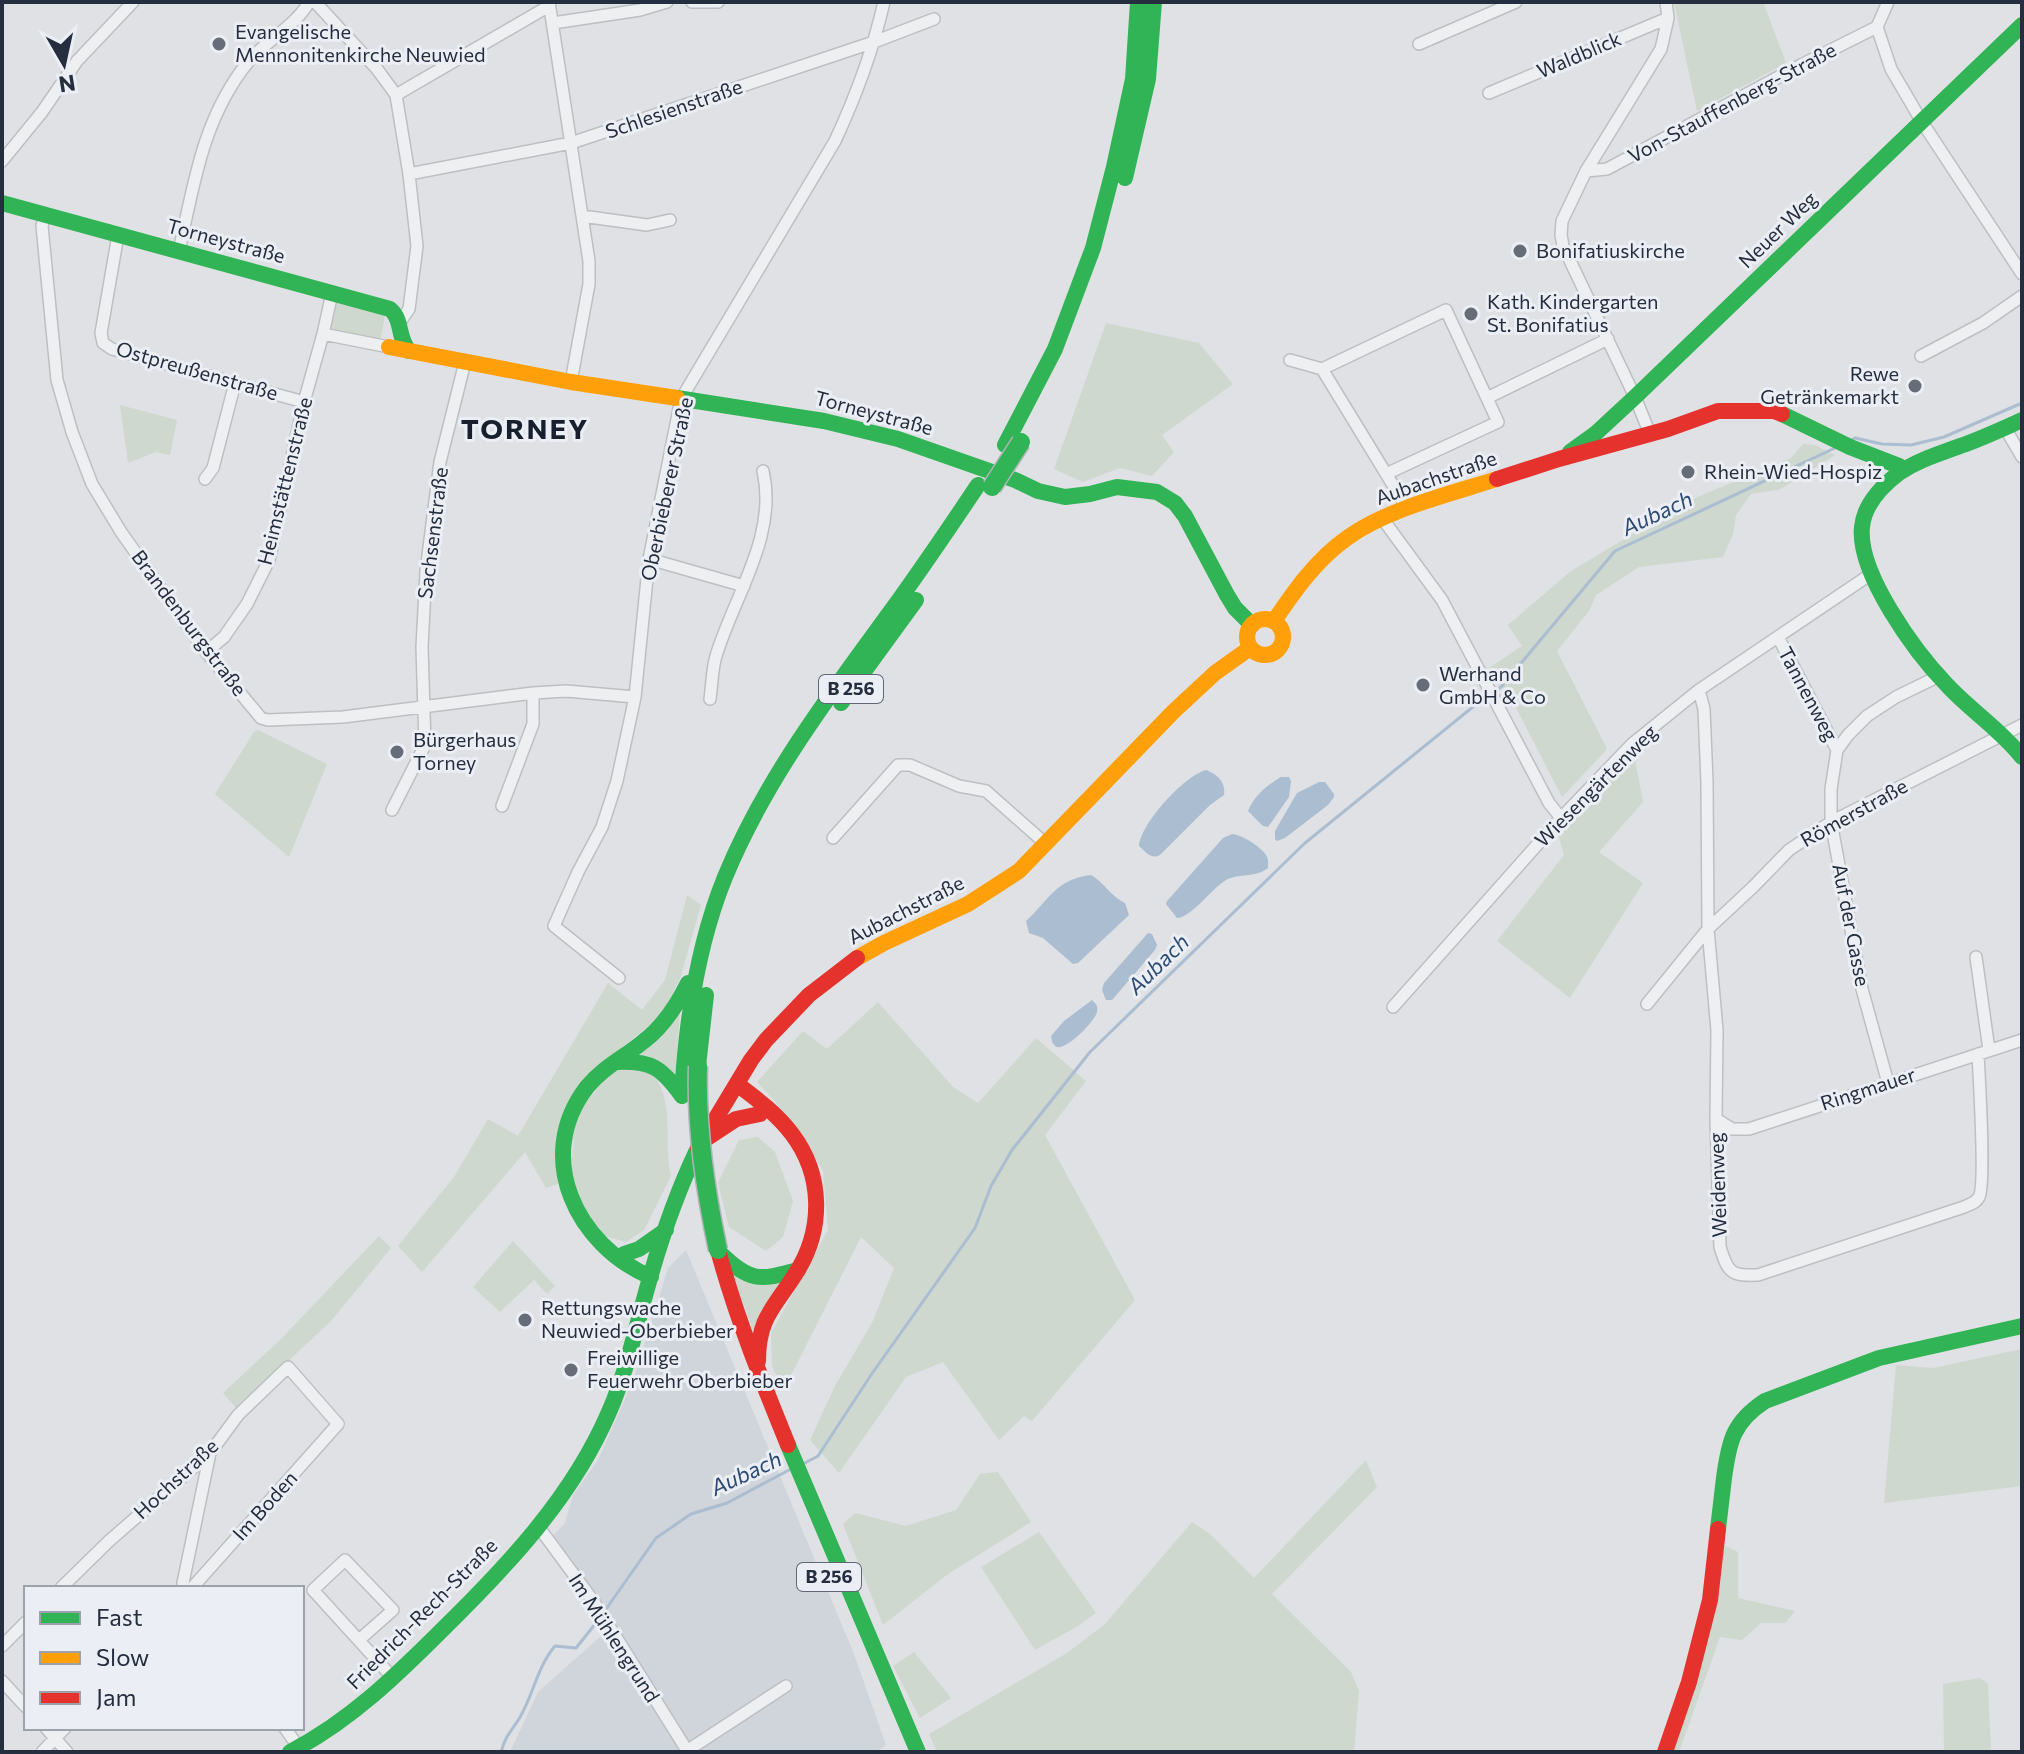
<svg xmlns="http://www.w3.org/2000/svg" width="2024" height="1754" font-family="Commissioner,sans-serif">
  <rect width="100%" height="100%" fill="#dfe1e4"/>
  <path fill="#d0d4db" d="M 686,1250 L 854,1654 L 886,1745 L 876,1752 L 510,1752 L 538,1692 L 601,1636 L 607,1625 L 548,1541 L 565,1523 L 573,1495 L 598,1460 L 633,1381 L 668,1268 Z"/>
  <path fill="#ced8cf" d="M 1674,2 L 1763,2 L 1786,63 L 1697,111 Z
    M 337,302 L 385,315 L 380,342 L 330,332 Z
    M 1106,323 L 1199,343 L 1233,384 L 1162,435 L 1174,452 L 1152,476 L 1120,468 L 1083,482 L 1054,469 Z
    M 120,405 L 177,420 L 170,455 L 156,452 L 128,463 Z
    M 1803,444 L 1815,445 L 1835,455 L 1781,489 L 1751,494 L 1736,515 L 1733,534 L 1723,557 L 1639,567 L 1596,595 L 1589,611 L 1557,651 L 1607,749 L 1562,797 L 1509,694 L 1486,670 L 1522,646 L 1508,625 L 1571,571 L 1688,501 L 1791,458 Z
    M 258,730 L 327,764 L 289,857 L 215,794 L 254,732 Z
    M 1634,754 L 1643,802 L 1599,852 L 1643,883 L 1570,998 L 1497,941 L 1564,855 L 1557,830 Z
    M 687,895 L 701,905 L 680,979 L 660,1017 L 596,1068 L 560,1183 L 546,1188 L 525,1152 L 422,1272 L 398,1246 L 454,1177 L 488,1119 L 518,1136 L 608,983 L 642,1010 L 665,980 Z
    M 878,1002 L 953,1087 L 978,1103 L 1036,1038 L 1086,1081 L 1045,1135 L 1135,1300 L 1032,1421 L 1024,1416 L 999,1440 L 943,1362 L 906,1377 L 839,1473 L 810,1440 L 835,1386 L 873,1321 L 894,1268 L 861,1237 L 783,1391 L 772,1366 L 771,1333 L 828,1230 L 823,1171 L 792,1120 L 757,1082 L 803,1031 L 827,1049 Z
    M 680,1011 L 675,1078 L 632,1056 Z
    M 640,1065 C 645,1069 651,1073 655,1077 C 675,1106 663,1143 671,1176 L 644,1230 L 626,1242 L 605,1236 L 585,1213 L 570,1170 L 578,1113 L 604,1080 L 621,1067 Z
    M 758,1137 L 775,1152 L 793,1201 L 783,1237 L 766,1251 L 729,1227 L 718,1183 L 739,1140 Z
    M 379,1236 L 391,1248 L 331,1321 L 237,1409 L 223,1393 L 283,1337 Z
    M 513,1241 L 555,1286 L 547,1294 L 534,1280 L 500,1312 L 473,1287 Z
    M 732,1272 L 788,1276 L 754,1333 Z
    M 2022,1349 L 2022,1486 L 1884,1503 L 1896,1365 L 1933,1368 Z
    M 1366,1460 L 1377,1487 L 1272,1594 L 1351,1672 L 1359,1691 L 1354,1752 L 937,1752 L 929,1734 L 1067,1653 L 1105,1624 L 1192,1522 L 1210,1534 L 1254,1578 Z
    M 998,1472 L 1031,1522 L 948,1574 L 883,1625 L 843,1524 L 855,1513 L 906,1526 L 956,1510 L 980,1474 Z
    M 1039,1532 L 1096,1613 L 1078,1626 L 1035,1650 L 981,1567 Z
    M 1723,1545 L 1738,1552 L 1738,1598 L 1795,1611 L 1785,1623 L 1761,1623 L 1742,1640 L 1720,1637 L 1679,1752 L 1673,1752 Z
    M 914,1652 L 951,1698 L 920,1718 L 893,1666 Z
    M 1980,1678 L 1988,1684 L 1991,1752 L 1944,1752 L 1943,1684 Z"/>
  <path fill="#abbdd1" d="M 1206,770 C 1217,774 1226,782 1224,795 L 1210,805 L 1161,854 C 1152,861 1146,852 1139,846 C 1141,823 1184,776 1206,770 Z
    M 1281,777 L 1289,777 L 1291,781 L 1289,797 L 1268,827 L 1263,826 L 1248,811 C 1254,796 1267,785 1281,777 Z
    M 1319,782 L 1325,782 L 1334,794 L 1334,797 L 1328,805 L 1285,838 L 1277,841 L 1275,839 L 1275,831 L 1297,793 Z
    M 1232,834 C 1242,835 1260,846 1266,855 C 1269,860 1268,863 1268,868 C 1256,878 1239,873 1226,880 C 1211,889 1191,918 1177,918 L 1166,904 L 1167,901 L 1223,838 Z
    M 1091,875 C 1104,882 1111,897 1125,903 L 1129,915 L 1078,963 L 1073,964 L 1043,938 L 1029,933 L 1026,921 C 1049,900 1056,879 1091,875 Z
    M 1148,933 L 1152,934 L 1157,945 L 1155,950 L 1112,1000 L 1106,1000 L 1102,990 L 1104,983 Z
    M 1092,1000 C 1096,1004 1098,1005 1097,1012 C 1095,1021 1067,1050 1057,1047 C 1052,1045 1052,1040 1051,1036 L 1064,1021 Z"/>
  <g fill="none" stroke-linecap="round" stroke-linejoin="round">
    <path stroke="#abbdd1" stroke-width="3" d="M 1849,441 L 1855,438 L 1882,444 L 1911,445 L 1944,437 L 2022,403
      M 1494,692 L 1501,687 L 1615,551 L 1835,448
      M 803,1464 L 818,1456 L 871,1375 L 975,1228 L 991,1186 L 1012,1150 L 1090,1052 L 1305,843 L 1474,706 L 1488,696
      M 604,1612 L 656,1538 L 691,1514 L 727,1503 L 789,1470
      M 501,1752 C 506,1735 510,1733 519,1719 C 533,1696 537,1667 555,1646 L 576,1648 L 600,1618"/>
    <g stroke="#bdbfc2" stroke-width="14">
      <path id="street" d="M 315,2 L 377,69 L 396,95 L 409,174 L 417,246 L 409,309 L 400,322
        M 549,2 L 589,261 L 589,284 L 571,382
        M 692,2 L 718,2
        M 1888,2 L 1877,27 L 1891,69 L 1922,122 L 2022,274
        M 553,23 L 640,10 L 667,2
        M 1419,44 L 1516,2
        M 1489,93 L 1668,18
        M 396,95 L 549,6
        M 2,161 L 42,112 L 77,61 L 133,2
        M 1586,171 L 1607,169 L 1801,65 L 1877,27
        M 409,174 L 571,143 L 874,42 L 934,19
        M 45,214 L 42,226 L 57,380 L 72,432 L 92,484 L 121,532 L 206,652 L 261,718 L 268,720 L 343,717 L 533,693 L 566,691 L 635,697
        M 582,216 L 647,225 L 670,220
        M 118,235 L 101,333 L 103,343 L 112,349 L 304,402
        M 179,251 C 194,183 203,118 248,62 C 266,40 295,27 309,2
        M 323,334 L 389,347
        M 1921,356 L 1983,323 L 2022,296
        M 1290,360 L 1322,369 L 1407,508
        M 1322,369 L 1446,310 L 1498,422 L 1386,474
        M 1487,398 L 1608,339
        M 2005,428 L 2022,457
        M 1650,434 L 1635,397 L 1563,246 L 1561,235 L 1562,221 L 1586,171 L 1661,49 L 1668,18 L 1666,2
        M 205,479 L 213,468 L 235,383
        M 1382,518 L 1442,600 L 1549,803 L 1561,818
        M 649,559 L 744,586
        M 1778,637 L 1837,750
        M 206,652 L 224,637 L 247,604 L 269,560 L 304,402 L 323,334 L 332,293
        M 1699,690 L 1704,709 L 1707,782 L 1708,929 L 1717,1030 L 1716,1119 L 1720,1247 C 1728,1273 1731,1276 1758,1275 L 1964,1207 C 1970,1204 1976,1203 1979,1197 C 1986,1185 1979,1075 1978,1054
        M 710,699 C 712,685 712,669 716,656 C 734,596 778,536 763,471
        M 502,806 L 533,724 L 533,693
        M 392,810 L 425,745 L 422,647 L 426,571 L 440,462 L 465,362
        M 833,838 L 898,765 L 910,765 L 959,786 L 986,791 L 1046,844
        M 1976,957 L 1989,1050
        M 619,978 L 554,926 L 578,872 L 602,827 L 617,781 L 635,697 L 649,559 L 681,399 L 835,141 C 856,96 873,50 884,2
        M 1647,1004 L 1708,929 L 1753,887 L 1789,850 L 1831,822 L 2022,725
        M 1393,1007 L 1561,818 L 1632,744 L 1699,690 L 1871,574
        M 1888,1083 L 1862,989 L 1831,822 L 1831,789 L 1837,750 L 1848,735 L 1867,716 L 1896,697 L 1939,676
        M 1716,1119 L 1732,1129 L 1749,1129 L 2022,1040
        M 538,1526 L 594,1602 L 688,1752
        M 61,1588 L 109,1541 L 210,1453 L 238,1415 L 288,1367 L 338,1424 L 192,1588
        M 184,1588 L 183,1583 L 210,1453
        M 359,1640 L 393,1610 L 345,1560 L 313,1590 L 393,1678
        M 2,1646 L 26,1622
        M 2,1681 L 26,1707
        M 46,1728 L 67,1752
        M 285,1728 L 299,1748
        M 42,1752 L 65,1728
        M 685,1752 L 786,1686"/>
    </g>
    <use href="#street" stroke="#eeeff1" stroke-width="11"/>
    <path stroke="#30b455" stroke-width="16" d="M 1125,178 L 1148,79 L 1154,2
      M 2,203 L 390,309 C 403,320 397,337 409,351
      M 677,398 L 824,421 L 898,439 L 1015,480 L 1038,491 L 1065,497 L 1090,494 L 1117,487 L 1157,492 L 1175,503 L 1185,516 L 1227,595 L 1235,608 L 1252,625
      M 1782,414 L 1850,447 L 1899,466 L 1903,470
      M 2022,420 C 2002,429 1981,439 1960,446 C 1939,454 1918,460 1899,473 C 1882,486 1864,505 1862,527 C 1857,573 1916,653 1947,685 C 1971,711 2000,729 2022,757
      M 1005,445 L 1055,349 L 1093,248 L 1114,167 L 1133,79 L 1138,2
      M 1570,452 L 1595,434 L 1635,397 L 2022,25
      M 841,703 L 916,600
      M 616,1062 C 651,1060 662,1068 682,1096
      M 698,1066 L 706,995
      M 682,1096 C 686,1021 697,946 725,877 C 767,775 835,688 899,600 C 926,562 952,524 978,485
      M 720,1253 C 751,1282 758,1281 798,1270
      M 624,1254 L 639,1249 L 666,1230
      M 651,1277 C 577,1246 533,1157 587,1087 C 603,1067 625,1057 644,1041 C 664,1026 677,1005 688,983
      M 788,1445 L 918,1752
      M 1718,1529 C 1720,1512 1722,1495 1724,1478 C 1729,1441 1733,1422 1765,1401 L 1879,1358 L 2022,1326
      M 290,1752 C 350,1721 397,1675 445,1627 C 509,1564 573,1496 609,1412 C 627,1371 636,1327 648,1285 C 661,1238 677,1192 698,1148"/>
    <path stroke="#ff9f0a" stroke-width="16" d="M 389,347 L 571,382 L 677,398
      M1247 637a18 18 0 1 1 36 0a18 18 0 1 1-36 0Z
      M 1274,621 C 1295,590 1316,560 1347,538 C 1387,509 1450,494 1497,479
      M 857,958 L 884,943 L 968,904 L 1019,871 L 1173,712 L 1215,673 L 1250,648"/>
    <path stroke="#e5322d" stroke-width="16" d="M 1497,479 L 1559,459 L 1668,429 L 1718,411 L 1774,411 L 1782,414
      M 737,1084 C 757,1099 777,1114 792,1134 C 823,1175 824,1229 796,1273 C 775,1307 758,1317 758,1361
      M 701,1142 L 736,1119 L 760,1114
      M 698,1148 L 751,1060 L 766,1040 L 809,995 L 857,958
      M 718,1250 C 736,1317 762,1381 788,1445
      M 1665,1752 L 1689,1682 L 1710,1600 L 1718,1529"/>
    <g stroke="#b1b4b9" stroke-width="21" stroke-linecap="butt">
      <path id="fast-bridge" d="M 992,487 L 1021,442
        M 698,1066 C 696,1129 705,1189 718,1250"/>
    </g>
    <use href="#fast-bridge" stroke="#30b455" stroke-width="18"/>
  </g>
  <g fill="#666d78" stroke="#ebeff5" stroke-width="3">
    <circle cx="219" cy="44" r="8"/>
    <circle cx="1520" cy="251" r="8"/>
    <circle cx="1471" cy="314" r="8"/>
    <circle cx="1915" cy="386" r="8"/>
    <circle cx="1688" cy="472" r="8"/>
    <circle cx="1423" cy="685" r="8"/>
    <circle cx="397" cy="752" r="8"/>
    <circle cx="525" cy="1320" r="8"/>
    <circle cx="571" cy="1370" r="8"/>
  </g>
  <g text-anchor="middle" stroke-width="6" stroke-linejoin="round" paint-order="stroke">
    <g fill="#ebeff5" stroke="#606875" stroke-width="2">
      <rect x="819" y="675" width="64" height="28" rx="6"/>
      <rect x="797" y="1563" width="64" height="28" rx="6"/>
    </g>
    <g font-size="18" font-weight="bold" fill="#252e3e">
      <text x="851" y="695">B 256</text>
      <text x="829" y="1583">B 256</text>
    </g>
    <g font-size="20" fill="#252e3e" stroke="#ebeff5" text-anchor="start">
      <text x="235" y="39">Evangelische<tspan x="235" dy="23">Mennonitenkirche Neuwied</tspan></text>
      <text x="1536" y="258">Bonifatiuskirche</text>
      <text x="1487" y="309">Kath. Kindergarten<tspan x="1487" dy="23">St. Bonifatius</tspan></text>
      <text x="1899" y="381" text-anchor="end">Rewe<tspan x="1899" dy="23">Getränkemarkt</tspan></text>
      <text x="1704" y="479">Rhein-Wied-Hospiz</text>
      <text x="1439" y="681">Werhand<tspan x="1439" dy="23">GmbH &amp; Co</tspan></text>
      <text x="413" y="747">Bürgerhaus<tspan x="413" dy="23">Torney</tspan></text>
      <text x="541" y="1315">Rettungswache<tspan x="541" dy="23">Neuwied-Oberbieber</tspan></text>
      <text x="587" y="1365">Freiwillige<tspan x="587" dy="23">Feuerwehr Oberbieber</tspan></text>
    </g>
    <g font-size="20" fill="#252e3e" stroke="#ebeff5">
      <text transform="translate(1579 55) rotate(-23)" y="7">Waldblick</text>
      <text transform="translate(1732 103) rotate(-28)" y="7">Von-Stauffenberg-Straße</text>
      <text transform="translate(674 109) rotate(-19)" y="7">Schlesienstraße</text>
      <text transform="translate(1778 230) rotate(-44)" y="7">Neuer Weg</text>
      <text transform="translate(226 241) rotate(15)" y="7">Torneystraße</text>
      <text transform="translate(197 371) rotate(16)" y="7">Ostpreußenstraße</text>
      <text transform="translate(874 413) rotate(15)" y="7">Torneystraße</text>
      <text transform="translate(1436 478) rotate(-19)" y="7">Aubachstraße</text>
      <text transform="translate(285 481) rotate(-76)" y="7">Heimstättenstraße</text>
      <text transform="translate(667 489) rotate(-78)" y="7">Oberbieberer Straße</text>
      <text transform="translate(433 533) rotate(-83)" y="7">Sachsenstraße</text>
      <text transform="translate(189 623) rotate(53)" y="7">Brandenburgstraße</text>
      <text transform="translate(1808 694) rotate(62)" y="7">Tannenweg</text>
      <text transform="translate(1596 786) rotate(-45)" y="7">Wiesengärtenweg</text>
      <text transform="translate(1854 813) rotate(-29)" y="7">Römerstraße</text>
      <text transform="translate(906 910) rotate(-27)" y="7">Aubachstraße</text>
      <text transform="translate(1851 925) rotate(79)" y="7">Auf der Gasse</text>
      <text transform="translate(1868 1089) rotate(-18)" y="7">Ringmauer</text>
      <text transform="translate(1718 1185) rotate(-92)" y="7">Weidenweg</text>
      <text transform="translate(176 1479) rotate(-43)" y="7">Hochstraße</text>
      <text transform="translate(265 1506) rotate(-48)" y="7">Im Boden</text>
      <text transform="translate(422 1614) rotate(-45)" y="7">Friedrich-Rech-Straße</text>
      <text transform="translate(614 1638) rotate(57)" y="7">Im Mühlengrund</text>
    </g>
    <g font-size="22" font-style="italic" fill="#2e4b73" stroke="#ebeff5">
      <text transform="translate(1657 513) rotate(-25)" y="8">Aubach</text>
      <text transform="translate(1158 964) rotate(-44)" y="8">Aubach</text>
      <text transform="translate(746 1473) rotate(-25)" y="8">Aubach</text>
    </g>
    <g font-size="28" font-weight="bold" letter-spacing="2" fill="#181f2e" stroke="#ebeff5">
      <text x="525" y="439">TORNEY</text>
    </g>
  </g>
  <rect width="2024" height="1754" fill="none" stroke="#252e3e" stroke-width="8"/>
  <rect x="24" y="1586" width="280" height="144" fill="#ebeff5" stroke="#9ca2ac" stroke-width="2"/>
  <rect x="40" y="1612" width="40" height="12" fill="#30b455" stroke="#9ca2ac" stroke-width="2"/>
  <text x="96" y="1626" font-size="24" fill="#252e3e">Fast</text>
  <rect x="40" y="1652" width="40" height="12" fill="#ff9f0a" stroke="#9ca2ac" stroke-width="2"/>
  <text x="96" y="1666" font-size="24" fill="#252e3e">Slow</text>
  <rect x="40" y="1692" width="40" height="12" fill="#e5322d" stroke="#9ca2ac" stroke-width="2"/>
  <text x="96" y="1706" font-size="24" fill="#252e3e">Jam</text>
  <g transform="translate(64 64) rotate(171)" stroke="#ebeff5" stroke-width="6" paint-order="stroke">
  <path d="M0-6L14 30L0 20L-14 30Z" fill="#252e3e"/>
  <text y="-12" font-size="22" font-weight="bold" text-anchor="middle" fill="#252e3e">N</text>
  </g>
</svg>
